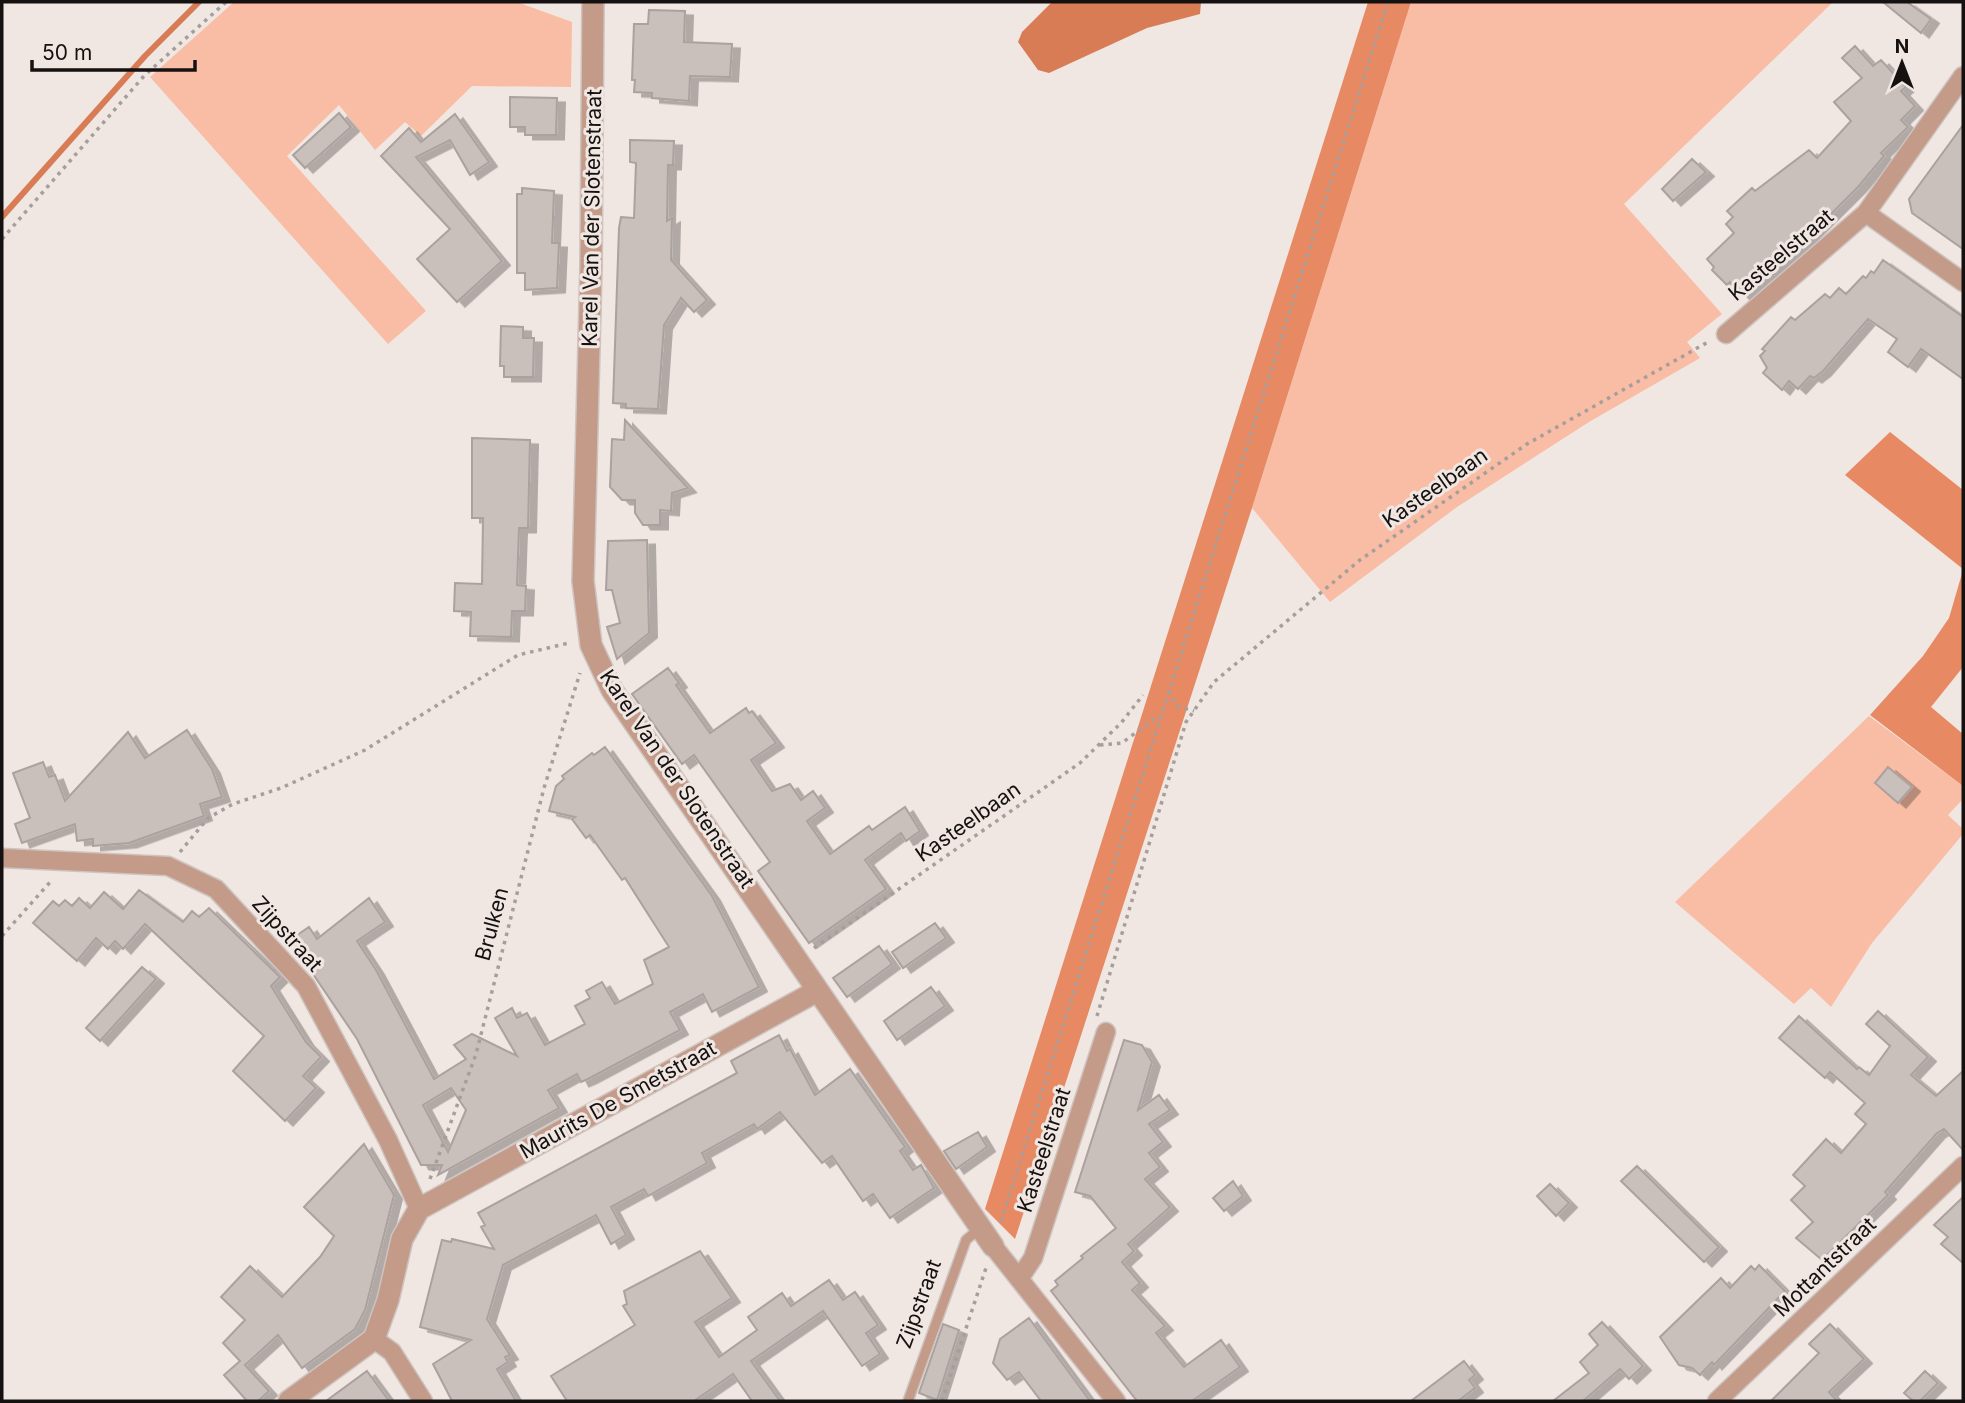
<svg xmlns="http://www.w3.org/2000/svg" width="1965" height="1403" font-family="Inter,sans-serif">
  <defs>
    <filter id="shadow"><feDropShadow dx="8" dy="4.5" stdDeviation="0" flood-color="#0004"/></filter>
  </defs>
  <rect width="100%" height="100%" fill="#f0e6e2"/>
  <path fill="#f9bda5" d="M 234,2 L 517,2 L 572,22 L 571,87 L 472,86 L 421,136 L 405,122 L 375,150 L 339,105 L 287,156 L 426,311 L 388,344 L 150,77 Z
    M 1411,2 L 1833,2 L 1624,204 L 1722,314 L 1687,342 L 1700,358 L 1589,422 L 1457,507 L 1330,602 L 1252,508 Z
    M 1869,716 L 1963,786 L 1963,799 L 1948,815 L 1963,829 L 1963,834 L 1872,943 L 1831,1007 L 1811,988 L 1794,1004 L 1675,902 Z"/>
  <path fill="#e78963" d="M 1368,2 L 1411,2 L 1252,508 L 1015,1239 L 985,1209 Z
    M 1890,432 L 1963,490 L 1963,569 L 1845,475 Z
    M 1963,570 L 1963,667 L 1931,707 L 1963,734 L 1963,786 L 1870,715 L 1923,656 L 1949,618 Z"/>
  <path fill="#d87c56" d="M 1052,2 L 1201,2 L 1200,14 L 1147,28 L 1049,73 L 1038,70 L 1018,42 L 1022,32 Z"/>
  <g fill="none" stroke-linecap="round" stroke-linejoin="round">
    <path stroke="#d87c56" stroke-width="6" d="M 2,217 L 145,56 L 199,2"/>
  </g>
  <path fill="#c9bfbb" stroke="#aba19e" stroke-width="2" fill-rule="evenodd" filter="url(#shadow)" d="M 1883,2 L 1907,2 L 1931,19 L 1921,33 Z
    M 649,10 L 685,11 L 684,42 L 732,44 L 730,77 L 690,76 L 689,101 L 652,98 L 652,93 L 634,92 L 635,80 L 632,80 L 634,24 L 648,24 Z
    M 1855,46 L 1873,66 L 1881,60 L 1906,87 L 1901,91 L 1915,106 L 1901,120 L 1908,127 L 1881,153 L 1884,156 L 1858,187 L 1793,252 L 1742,295 L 1730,282 L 1727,285 L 1712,270 L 1714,267 L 1707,259 L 1734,233 L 1726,224 L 1733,217 L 1727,211 L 1752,188 L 1755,191 L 1809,150 L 1817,158 L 1851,121 L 1834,102 L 1862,78 L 1842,58 Z
    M 510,97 L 557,98 L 556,135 L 525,135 L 525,127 L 510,127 Z
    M 339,113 L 351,127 L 305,168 L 293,155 Z
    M 455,114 L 489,162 L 470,175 L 450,140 L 416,157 L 502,261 L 457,302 L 417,259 L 450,229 L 381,156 L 409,128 L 421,142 Z
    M 1963,125 L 1963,249 L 1912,213 L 1909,199 Z
    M 630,140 L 674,141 L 673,165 L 668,165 L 667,221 L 672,218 L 671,260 L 707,300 L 694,312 L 681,298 L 664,325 L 658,409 L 626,408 L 626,404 L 613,403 L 619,228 L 621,217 L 634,218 L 636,163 L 630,162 Z
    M 1692,159 L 1706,172 L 1673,201 L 1662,189 Z
    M 522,188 L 554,191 L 552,243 L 559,243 L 557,288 L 525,290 L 525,273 L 517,273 L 517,194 L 522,194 Z
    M 1883,260 L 1963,317 L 1963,379 L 1921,349 L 1908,367 L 1888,352 L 1897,339 L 1868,319 L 1823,371 L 1814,378 L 1810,376 L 1798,389 L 1789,381 L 1782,390 L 1763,373 L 1767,368 L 1760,356 L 1765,351 L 1762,349 L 1791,317 L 1795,320 L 1825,294 L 1830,298 L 1839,288 L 1846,294 L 1863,276 L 1866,278 L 1871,271 L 1874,273 Z
    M 501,326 L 523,327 L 523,338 L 534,338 L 533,377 L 504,377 L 504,366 L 500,366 Z
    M 625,420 L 688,488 L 672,493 L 671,511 L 660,510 L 660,525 L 643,525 L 635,513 L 635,500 L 622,500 L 610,487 L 612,439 L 624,440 Z
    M 472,438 L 530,440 L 528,528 L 519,528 L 517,585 L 526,586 L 525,611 L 512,611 L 511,637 L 470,636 L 471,612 L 454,611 L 455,583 L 482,584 L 483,518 L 472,518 Z
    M 647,540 L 649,633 L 617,659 L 607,627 L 620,623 L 612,590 L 606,590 L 608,541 Z
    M 668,668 L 679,683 L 676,685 L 710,733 L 746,708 L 749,713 L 752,711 L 776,743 L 751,760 L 772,791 L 790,784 L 801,800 L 813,791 L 825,808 L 807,821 L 830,854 L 869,826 L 872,830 L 905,807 L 920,831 L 906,841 L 901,833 L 865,860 L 886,889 L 809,943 L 758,871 L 770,862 L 694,755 L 682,764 L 632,694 Z
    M 187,730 L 212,769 L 222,797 L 200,804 L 204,816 L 129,843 L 93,846 L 93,839 L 77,841 L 75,824 L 22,843 L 15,824 L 30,818 L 13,773 L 43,762 L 49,777 L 55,775 L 65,801 L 128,732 L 145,758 Z
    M 605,747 L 712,896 L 759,987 L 712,1012 L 703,994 L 670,1012 L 680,1030 L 588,1079 L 581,1082 L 577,1074 L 548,1090 L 559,1108 L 438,1175 L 442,1165 L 421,1165 L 357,1039 L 290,940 L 309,927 L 317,939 L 369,898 L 385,922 L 357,941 L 376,970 L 434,1079 L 466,1059 L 454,1045 L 472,1034 L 517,1056 L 495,1018 L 512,1008 L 517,1018 L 527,1013 L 545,1045 L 585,1024 L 575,1006 L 590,998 L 586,991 L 602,982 L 615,1004 L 653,984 L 644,960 L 669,947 L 625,878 L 622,880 L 590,835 L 586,838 L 572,819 L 575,817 L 549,811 L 556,786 L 564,779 L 562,776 L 592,753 L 594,755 ZM 451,1088 L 466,1110 L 448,1152 L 423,1105 Z
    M 1888,767 L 1912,787 L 1898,803 L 1875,783 Z
    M 139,890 L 183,922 L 192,911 L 199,917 L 209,908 L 280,977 L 271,986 L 306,1042 L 321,1057 L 303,1076 L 316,1088 L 285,1121 L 233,1071 L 264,1036 L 145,924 L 123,949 L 115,941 L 108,949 L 96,938 L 77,961 L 33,923 L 53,901 L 59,906 L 65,900 L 72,906 L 79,898 L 90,908 L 104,892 L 123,909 Z
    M 935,923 L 946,938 L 903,968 L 892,952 Z
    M 879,946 L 892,964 L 847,997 L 833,978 Z
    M 142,967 L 156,979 L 100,1041 L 86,1028 Z
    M 931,987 L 945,1006 L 897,1040 L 884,1021 Z
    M 1878,1011 L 1928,1057 L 1911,1075 L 1936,1096 L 1963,1071 L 1963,1150 L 1944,1129 L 1937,1133 L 1885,1192 L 1888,1195 L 1822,1260 L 1796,1238 L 1813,1222 L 1791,1200 L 1805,1186 L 1793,1175 L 1826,1139 L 1841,1153 L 1866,1124 L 1855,1114 L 1865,1103 L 1830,1072 L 1825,1078 L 1779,1038 L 1799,1016 L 1857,1069 L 1859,1067 L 1869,1075 L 1890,1046 L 1866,1024 Z
    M 779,1035 L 787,1051 L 790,1049 L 815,1095 L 850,1069 L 905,1147 L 900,1151 L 913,1170 L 921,1165 L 934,1188 L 890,1218 L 873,1194 L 863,1201 L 832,1156 L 822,1163 L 780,1112 L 757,1129 L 754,1124 L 702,1153 L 707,1163 L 700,1167 L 648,1196 L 644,1189 L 611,1207 L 626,1235 L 611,1244 L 596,1215 L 503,1265 L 487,1319 L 510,1355 L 505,1357 L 508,1362 L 497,1369 L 516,1401 L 452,1401 L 433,1364 L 471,1340 L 420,1327 L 442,1240 L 451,1242 L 452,1239 L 494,1249 L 481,1227 L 485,1225 L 478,1213 L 737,1073 L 731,1061 Z
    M 1124,1040 L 1142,1045 L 1152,1062 L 1138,1110 L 1159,1095 L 1170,1110 L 1149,1124 L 1163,1142 L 1149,1153 L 1160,1167 L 1145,1179 L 1170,1207 L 1128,1244 L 1134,1251 L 1122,1262 L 1140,1283 L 1132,1290 L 1165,1326 L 1156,1333 L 1184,1367 L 1221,1340 L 1240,1367 L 1192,1401 L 1137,1401 L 1051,1291 L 1058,1285 L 1055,1281 L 1083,1258 L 1081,1256 L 1116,1228 L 1090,1196 L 1075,1192 Z
    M 978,1132 L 987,1147 L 956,1169 L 944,1151 Z
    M 364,1144 L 394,1195 L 365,1310 L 355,1329 L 302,1368 L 278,1335 L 245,1365 L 269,1391 L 258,1401 L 247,1401 L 224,1375 L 240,1361 L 223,1343 L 245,1320 L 221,1297 L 250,1266 L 282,1297 L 320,1257 L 334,1236 L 304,1207 Z
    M 1637,1166 L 1719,1247 L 1704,1262 L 1621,1181 Z
    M 1233,1181 L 1243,1196 L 1224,1211 L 1213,1198 Z
    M 1550,1184 L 1569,1203 L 1556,1216 L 1537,1196 Z
    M 1963,1197 L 1963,1263 L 1941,1244 L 1948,1237 L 1934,1225 Z
    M 700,1251 L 732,1298 L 695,1322 L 719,1357 L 757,1330 L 748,1317 L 782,1293 L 791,1306 L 829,1280 L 843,1300 L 855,1292 L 878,1325 L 866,1333 L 880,1354 L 862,1366 L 823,1311 L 751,1361 L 780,1401 L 752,1401 L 733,1374 L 694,1401 L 567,1401 L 551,1376 L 635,1325 L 623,1306 L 627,1304 L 624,1291 Z
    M 1759,1265 L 1785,1291 L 1714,1365 L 1712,1362 L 1700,1375 L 1692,1368 L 1679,1365 L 1660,1337 L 1721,1278 L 1730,1288 L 1751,1266 L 1755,1270 Z
    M 1029,1318 L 1090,1401 L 1041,1401 L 1019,1372 L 1007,1380 L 993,1363 L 1000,1339 Z
    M 1602,1322 L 1643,1366 L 1629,1379 L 1620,1369 L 1583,1401 L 1553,1401 L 1589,1373 L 1580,1362 L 1598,1345 L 1589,1334 Z
    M 943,1324 L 959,1330 L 937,1400 L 919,1393 Z
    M 1830,1324 L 1864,1359 L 1829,1392 L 1837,1401 L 1771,1401 L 1819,1353 L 1809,1344 Z
    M 1464,1361 L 1475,1375 L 1469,1380 L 1475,1388 L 1458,1401 L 1411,1401 Z
    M 367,1371 L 389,1401 L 326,1401 Z
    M 1925,1371 L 1938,1383 L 1920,1401 L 1913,1401 L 1904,1393 Z"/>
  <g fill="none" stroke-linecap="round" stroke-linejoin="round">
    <g stroke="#cdc4c0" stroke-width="12">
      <path id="service" d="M 908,1401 L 966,1240 L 980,1228"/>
    </g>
    <g stroke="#cdc4c0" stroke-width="21">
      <path id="minor" d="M 1866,213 L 1963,282
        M 1726,334 L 1866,213 L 1963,76
        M 2,858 L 168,866 L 216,889 L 306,986 L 388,1140 L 419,1209
        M 993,1246 L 1116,1401
        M 1019,1279 L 1033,1258 L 1106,1032
        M 374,1339 L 392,1352 L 423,1401
        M 1717,1401 L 1963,1166"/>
    </g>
    <g stroke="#cdc4c0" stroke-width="24">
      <path id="tertiary" d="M 593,2 L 591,267 L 583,581 L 591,645 L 612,690 L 993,1246
        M 289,1401 L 374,1339 L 388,1300 L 402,1239 L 419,1209 L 817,991"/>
    </g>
    <path stroke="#a69e9b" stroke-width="3.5" stroke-dasharray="3.5 5" stroke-linecap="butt" d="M 2,239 L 144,76 L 226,2
      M 1169,691 L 1176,706 L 1194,711
      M 1100,745 L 1122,743 L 1159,715
      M 180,852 L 208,818 L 233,804 L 281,788 L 365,750 L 518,655 L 569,643
      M 2,936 L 52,880
      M 814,948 L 1080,763 L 1121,723 L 1143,695
      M 1097,1016 L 1186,722 L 1214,682 L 1360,560 L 1527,444 L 1708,342
      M 430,1179 L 476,1054 L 544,788 L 580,673
      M 1001,1221 L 1388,2
      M 942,1401 L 986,1268"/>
    <use href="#service" stroke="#c49a89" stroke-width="9"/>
    <use href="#minor" stroke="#c49a89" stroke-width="18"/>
    <use href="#tertiary" stroke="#c49a89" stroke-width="21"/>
  </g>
  <g text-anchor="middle" stroke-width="6" stroke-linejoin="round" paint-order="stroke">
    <g font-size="21" fill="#141110" stroke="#f0e6e2">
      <text transform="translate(592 218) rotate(-89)" y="7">Karel Van der Slotenstraat</text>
      <text transform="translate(1781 255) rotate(-40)" y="7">Kasteelstraat</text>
      <text transform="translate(1435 488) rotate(-35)" y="7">Kasteelbaan</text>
      <text transform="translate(677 779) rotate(56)" y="7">Karel Van der Slotenstraat</text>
      <text transform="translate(968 822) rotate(-35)" y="7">Kasteelbaan</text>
      <text transform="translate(492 924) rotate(-75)" y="7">Brulken</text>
      <text transform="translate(287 934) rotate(48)" y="7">Zijpstraat</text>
      <text transform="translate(618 1100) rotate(-29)" y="7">Maurits De Smetstraat</text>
      <text transform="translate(1044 1150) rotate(-72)" y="7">Kasteelstraat</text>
      <text transform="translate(1825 1267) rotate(-44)" y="7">Mottantstraat</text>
      <text transform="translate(919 1304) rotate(-70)" y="7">Zijpstraat</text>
    </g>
  </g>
  <rect width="1965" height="1403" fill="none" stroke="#141110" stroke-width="7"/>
  <g transform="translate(1902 63)" stroke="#f0e6e2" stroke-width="5" paint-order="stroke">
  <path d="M0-5L12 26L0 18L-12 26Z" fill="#141110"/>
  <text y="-10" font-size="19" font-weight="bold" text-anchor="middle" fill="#141110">N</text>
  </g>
  <path d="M32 60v10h163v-10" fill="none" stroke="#141110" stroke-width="3.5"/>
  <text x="42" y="60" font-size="21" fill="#141110" stroke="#f0e6e2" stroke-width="5" paint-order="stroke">50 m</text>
</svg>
